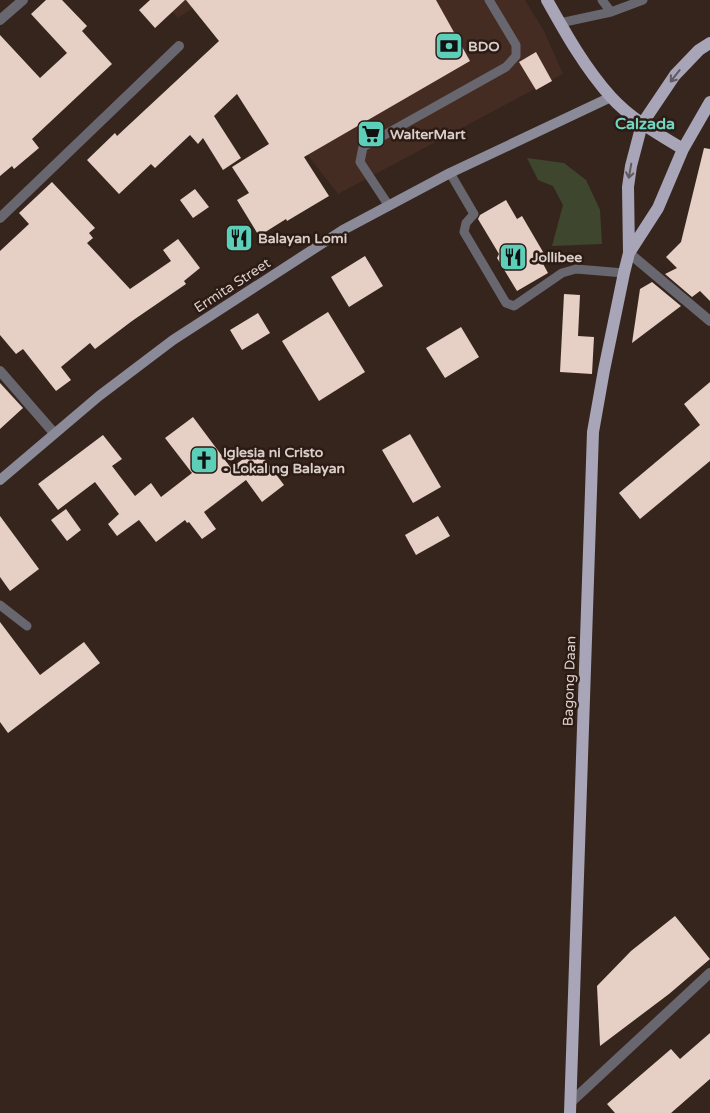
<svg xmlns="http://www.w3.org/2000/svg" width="710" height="1113" font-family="'Varela Round',sans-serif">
  <rect width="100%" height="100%" fill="#36251d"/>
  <path fill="#442c22" d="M 162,0 L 525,0 L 544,31 L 563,74 L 338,194 L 193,8 L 178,18 Z"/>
  <path fill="#3f462e" d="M 527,158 L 564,163 L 586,180 L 600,210 L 602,244 L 552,246 L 563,205 L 553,186 L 538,180 Z"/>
  <path fill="#e6cfc4" d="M 46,0 L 62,0 L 87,26 L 82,31 L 112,64 L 32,139 L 39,148 L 14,169 L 12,166 L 0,176 L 0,35 L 40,78 L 67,53 L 31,14 Z
    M 150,0 L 185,0 L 155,28 L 139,10 Z
    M 186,0 L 436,0 L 470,61 L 304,157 L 329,196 L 287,221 L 286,219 L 259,236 L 237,200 L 249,193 L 232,167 L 269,144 L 237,94 L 214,116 L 241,158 L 223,170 L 203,138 L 198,144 L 190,135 L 155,168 L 151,164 L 119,194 L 87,160 L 115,133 L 117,136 L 219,41 Z
    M 536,52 L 552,81 L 536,90 L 519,62 Z
    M 704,148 L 710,149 L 710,301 L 700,291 L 692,297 L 665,274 L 677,268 L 666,257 L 681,242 Z
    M 52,182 L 95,228 L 89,233 L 93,238 L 87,243 L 130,289 L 171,261 L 163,250 L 178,239 L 200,268 L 184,281 L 186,284 L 132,321 L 95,349 L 90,343 L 61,367 L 71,380 L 56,391 L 23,349 L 16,354 L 0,335 L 0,251 L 29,224 L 19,213 Z
    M 195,189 L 209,207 L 193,218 L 180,200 Z
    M 506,200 L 517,219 L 522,216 L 546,257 L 541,260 L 548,273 L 517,291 L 497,258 L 499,254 L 478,219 L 480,215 Z
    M 365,256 L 383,286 L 349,307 L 331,277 Z
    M 652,282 L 681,306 L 632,343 L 640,289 Z
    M 564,294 L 580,295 L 578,336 L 594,337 L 592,374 L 560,372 Z
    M 328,312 L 365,372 L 319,401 L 282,341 Z
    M 258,313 L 270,333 L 242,350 L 230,330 Z
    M 461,327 L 479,357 L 445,378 L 426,348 Z
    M 710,382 L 710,461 L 640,519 L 619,493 L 700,425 L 684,404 Z
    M 0,383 L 23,408 L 0,429 Z
    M 193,417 L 231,468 L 257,449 L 284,485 L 262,502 L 246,480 L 204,512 L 216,529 L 202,539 L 189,522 L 187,523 L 185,520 L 156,542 L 139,520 L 117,536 L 108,524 L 119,514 L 95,482 L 58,510 L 38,484 L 103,435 L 122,459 L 112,466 L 135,496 L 151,483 L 161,497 L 192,473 L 165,438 Z
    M 410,434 L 441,487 L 413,503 L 382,450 Z
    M 66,509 L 81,530 L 67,541 L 51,520 Z
    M 0,516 L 39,569 L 10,591 L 0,577 Z
    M 438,516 L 450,536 L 416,555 L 405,535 Z
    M 0,622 L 40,675 L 84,642 L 100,663 L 8,733 L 0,722 Z
    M 675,916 L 710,959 L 669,994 L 600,1046 L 597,986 L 631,951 Z
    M 710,1033 L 710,1079 L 671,1113 L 615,1113 L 607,1104 L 671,1049 L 680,1059 Z"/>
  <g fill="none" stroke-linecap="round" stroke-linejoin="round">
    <path stroke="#686770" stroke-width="9" d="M 602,0 L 611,12 L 643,0
      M 560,23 L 611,12
      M 450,173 L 474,214 L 466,223 L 464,232 L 506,303 L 514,306 L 562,273 L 576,269 L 624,273
      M 389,206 L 360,162 L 363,147 L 506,67 L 516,56 L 516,45 L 489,0
      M 0,605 L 27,626"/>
    <path stroke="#686770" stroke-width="10" d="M 0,20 L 23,0
      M 0,218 L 179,46
      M 629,253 L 710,321
      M 0,371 L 54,433
      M 571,1102 L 710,973"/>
    <path stroke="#8b8a98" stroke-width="10" d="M 0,480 L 99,396 L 173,340 L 343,230 L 450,173 L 611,97"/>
    <path stroke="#a7a5b7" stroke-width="12" d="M 547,0 C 566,34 585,68 611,97 C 631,119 658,134 683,149
      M 629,253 L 628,187 L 631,166 L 642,124 L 675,75 L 699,50 L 710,43
      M 570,1113 L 593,432 L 604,370 L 624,273 L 629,253 L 658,208 L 683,149 L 710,102"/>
  </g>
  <defs><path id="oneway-shaft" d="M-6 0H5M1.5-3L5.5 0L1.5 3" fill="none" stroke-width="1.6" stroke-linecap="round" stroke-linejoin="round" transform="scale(1.25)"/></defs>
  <g stroke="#63595d">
    <use href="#oneway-shaft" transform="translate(675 76) rotate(128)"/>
    <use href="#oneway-shaft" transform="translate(630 171) rotate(100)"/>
  </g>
  <defs>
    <g id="bank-square" transform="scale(1.4375)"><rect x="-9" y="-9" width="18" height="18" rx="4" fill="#5dceb8" stroke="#2c1b14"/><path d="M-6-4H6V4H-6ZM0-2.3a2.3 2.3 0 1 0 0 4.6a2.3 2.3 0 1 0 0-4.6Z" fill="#111"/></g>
    <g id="supermarket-square" transform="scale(1.4375)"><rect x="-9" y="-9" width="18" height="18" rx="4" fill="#5dceb8" stroke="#2c1b14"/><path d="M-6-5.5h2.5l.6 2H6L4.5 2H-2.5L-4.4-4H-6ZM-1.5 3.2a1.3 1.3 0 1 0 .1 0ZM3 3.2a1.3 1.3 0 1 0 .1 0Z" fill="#111"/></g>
    <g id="restaurant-square" transform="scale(1.4375)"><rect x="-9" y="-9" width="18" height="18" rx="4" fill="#5dceb8" stroke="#2c1b14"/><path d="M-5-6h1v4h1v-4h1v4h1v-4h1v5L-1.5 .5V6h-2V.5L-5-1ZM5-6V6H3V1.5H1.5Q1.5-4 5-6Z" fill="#111"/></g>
    <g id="church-square" transform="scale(1.4375)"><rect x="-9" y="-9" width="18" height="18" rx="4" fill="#5dceb8" stroke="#2c1b14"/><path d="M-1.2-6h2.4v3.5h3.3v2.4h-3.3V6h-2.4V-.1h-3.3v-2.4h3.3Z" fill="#111"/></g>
  </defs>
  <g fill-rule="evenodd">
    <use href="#bank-square" x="449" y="46"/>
    <use href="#supermarket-square" x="371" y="134"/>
    <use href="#restaurant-square" x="239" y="238"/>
    <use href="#restaurant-square" x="513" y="257"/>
    <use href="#church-square" x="204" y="460"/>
  </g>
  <g text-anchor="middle" stroke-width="5" stroke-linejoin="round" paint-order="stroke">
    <g font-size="14" font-weight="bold" fill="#dacec9" stroke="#2c1b14" text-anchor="start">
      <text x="468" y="51">BDO</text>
      <text x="390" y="139">WalterMart</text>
      <text x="258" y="243">Balayan Lomi</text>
      <text x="532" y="262">Jollibee</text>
      <text x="223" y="457">Iglesia ni Cristo<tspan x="223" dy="16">- Lokal ng Balayan</tspan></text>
    </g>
    <g font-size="14" fill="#dacec9" stroke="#2c1b14">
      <text transform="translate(232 285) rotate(-33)" y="5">Ermita Street</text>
      <text transform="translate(569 681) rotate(-88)" y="5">Bagong Daan</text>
    </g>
    <g font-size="16" font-weight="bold" fill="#73d8c3" stroke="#2c1b14">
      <text x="645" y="129">Calzada</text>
    </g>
  </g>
</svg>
